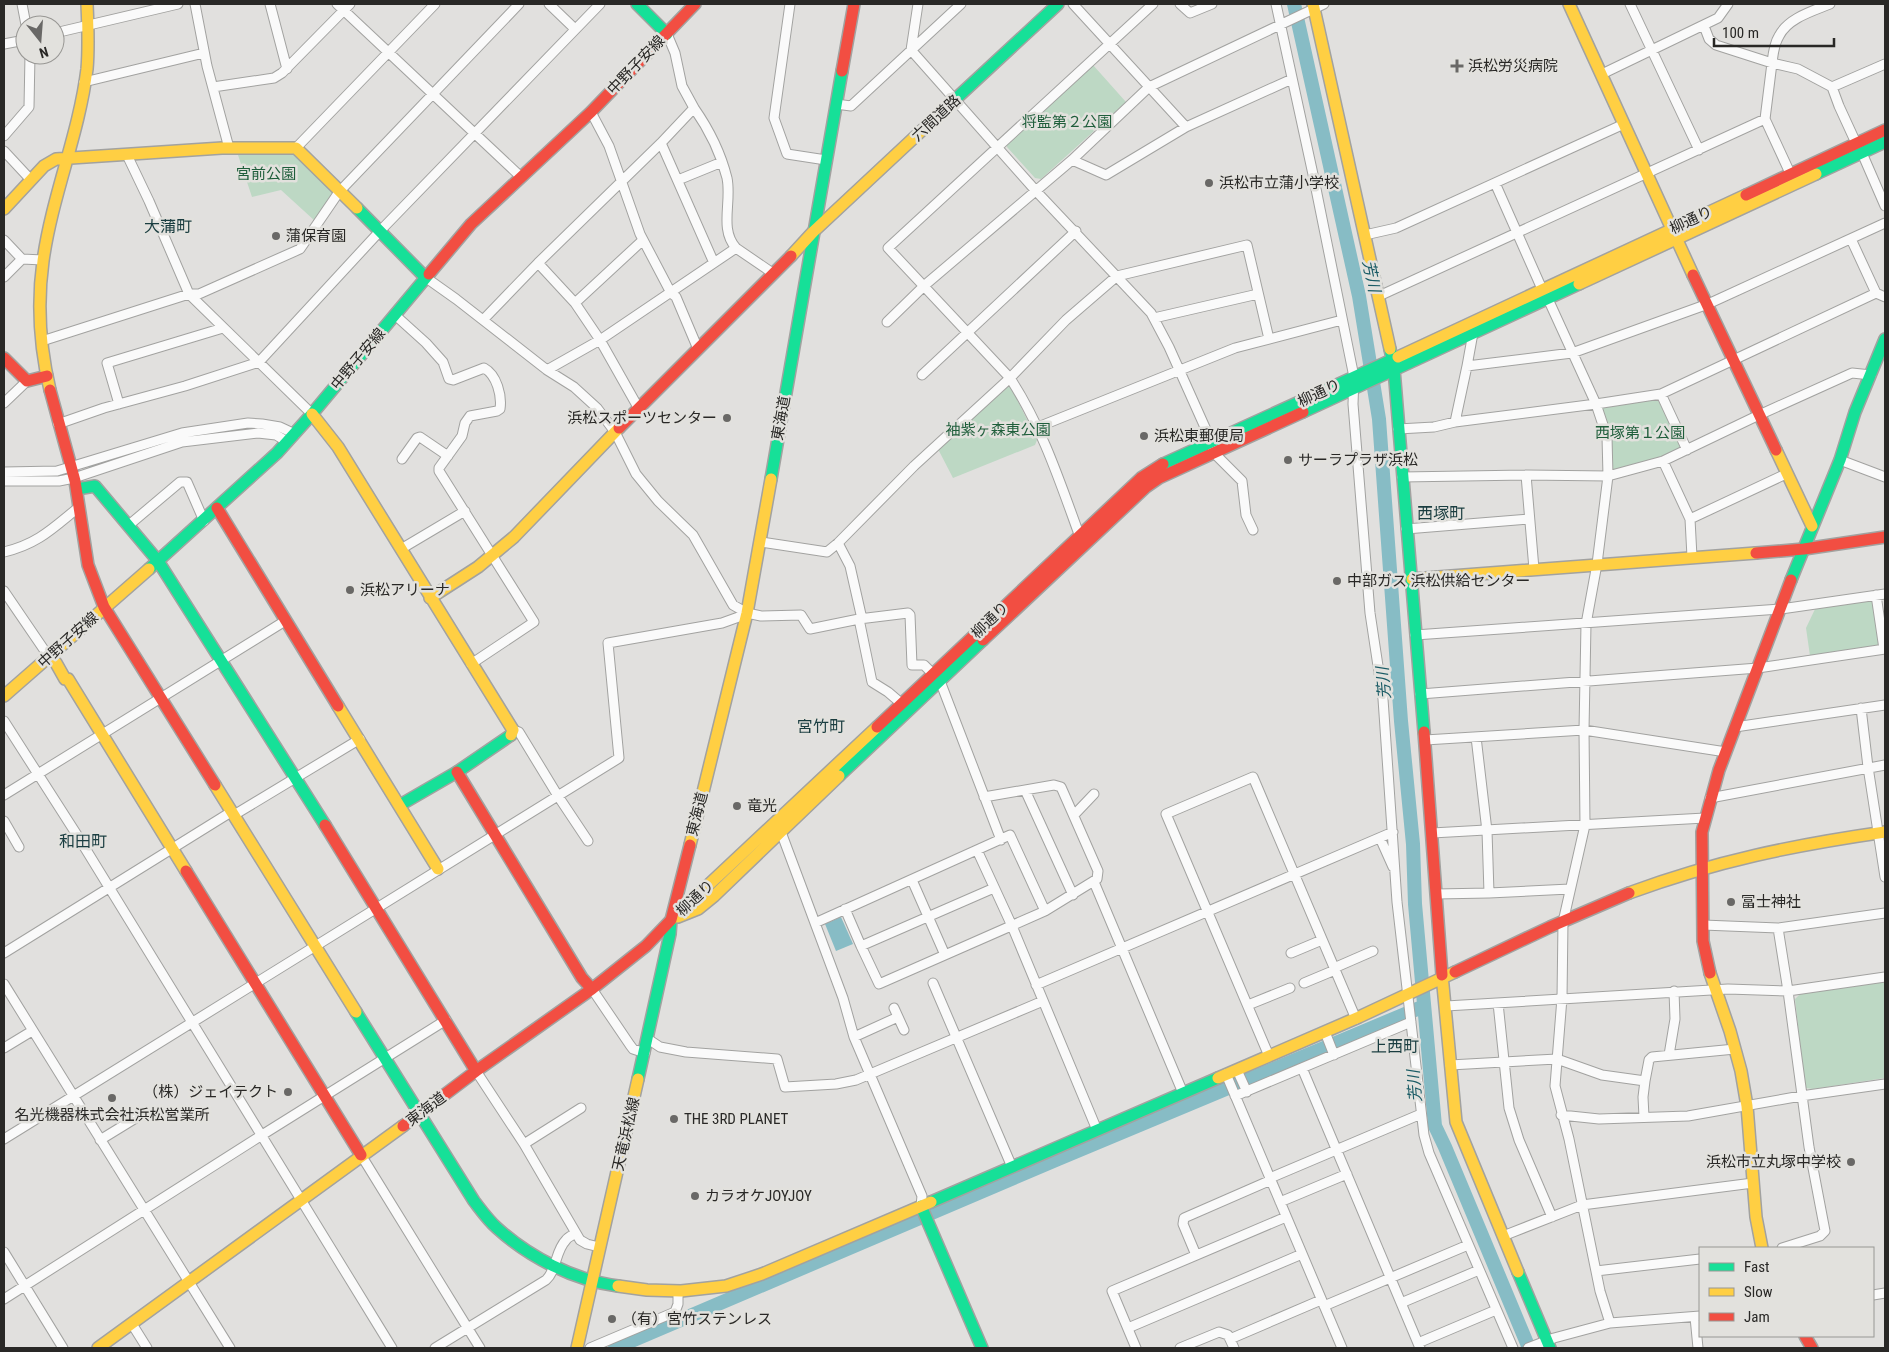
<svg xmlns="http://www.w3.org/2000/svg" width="1889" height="1352" font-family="'Roboto Condensed','Noto Sans JP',sans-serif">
  <rect width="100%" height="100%" fill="#e1e0de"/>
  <path fill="#bdd8c4" d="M 1093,65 L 1126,102 L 1041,179 L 1035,178 L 1007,147 L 1007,141 Z
    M 294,154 L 333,192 L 315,221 L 281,190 L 252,197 L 238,155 Z
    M 1006,386 L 1011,387 L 1037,440 L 1035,445 L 953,478 L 938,449 Z
    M 1654,398 L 1658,400 L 1681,447 L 1680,449 L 1661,459 L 1613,472 L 1610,469 L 1601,410 L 1603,406 Z
    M 1872,597 L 1882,642 L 1878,645 L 1810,656 L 1806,628 L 1816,607 Z
    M 1885,982 L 1885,1078 L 1813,1089 L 1805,1088 L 1795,999 L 1800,994 Z"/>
  <path fill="#87bcc5" d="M 841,917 L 853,944 L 836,951 L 825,924 Z"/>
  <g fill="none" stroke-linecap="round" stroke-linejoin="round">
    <path stroke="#87bcc5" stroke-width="2.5" d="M 197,436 L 249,429 L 271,430
      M 90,467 L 134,453
      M 4,476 L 21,477"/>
    <path stroke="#87bcc5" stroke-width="14" d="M 1294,4 L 1359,296 L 1379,419 L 1401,721 L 1413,844 L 1415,904 L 1435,1126 L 1445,1147 L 1529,1348
      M 615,1348 L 1058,1159 L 1422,1007"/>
    <g stroke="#a2a2a0" stroke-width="11">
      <path id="street" d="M 22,4 L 26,25
        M 195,4 L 207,66 L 229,148
        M 270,4 L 287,69
        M 337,4 L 521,177
        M 549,4 L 575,29
        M 790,4 L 774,118 L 787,154 L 826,160
        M 918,4 L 911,50 L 1036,191 L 1151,313 L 1169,347 L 1212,443 L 1213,452 L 1242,481 L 1246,515 L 1253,530
        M 1073,4 L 1186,127
        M 1180,4 L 1190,13 L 1212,4
        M 1276,4 L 1314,179 L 1354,377 L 1353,404 L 1370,613 L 1383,699 L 1397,902 L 1424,1135 L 1429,1153 L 1513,1348
        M 1630,4 L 1699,150
        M 1704,26 L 1709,39 L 1716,45 L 1772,63 C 1773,54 1774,44 1779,36 C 1788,18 1813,11 1830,4
        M 55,33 L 178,4
        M 667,34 L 675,53 L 682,86 L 694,108
        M 4,44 L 25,40
        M 1602,74 L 1718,18 L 1728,4
        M 84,82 L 204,53
        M 213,87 L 274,78 L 282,73 L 350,4
        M 1832,87 L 1885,64
        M 836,104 L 851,106 L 961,4
        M 591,112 L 609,146 L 640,234 L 671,293 L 676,297 L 698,349
        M 4,136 L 29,107 L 30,55
        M 661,143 L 694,108 C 708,128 721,154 727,178 C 732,202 719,229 736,248
        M 296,148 L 435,4
        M 4,151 L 31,180
        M 1862,153 L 1885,206
        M 127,155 L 149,201 L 189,294 L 312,414
        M 1072,160 L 1106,175 L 1186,127 L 1292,79
        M 1790,173 L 1765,119 L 1772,63 L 1798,69 L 1832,87 L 1839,106 L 1856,143
        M 678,180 L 722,162
        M 1495,183 L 1542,289
        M 1365,235 L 1396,228 L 1624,124
        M 1851,239 L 1876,293
        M 4,240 L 22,259 L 43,260
        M 538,263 L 575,303 L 600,340 L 639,409
        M 4,277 L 22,259
        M 425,277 L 456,299 L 547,370 L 574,387 L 597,408 L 615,432 L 636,474 L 658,501 L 693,535 L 733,605 L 747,613 L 761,616 L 801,615 L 810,629 L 859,619 L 908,613 L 910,615 L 912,665 L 924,665 L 940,681 L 1001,840
        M 1379,296 L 1765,119
        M 1548,299 L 1596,404 L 1607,437 L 1608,476 L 1597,564 L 1586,624 L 1584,730 L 1585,825 L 1563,922 L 1562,998 L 1555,1086 L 1569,1139 L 1600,1291 L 1610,1323
        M 575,303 L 643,240
        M 395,315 L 426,343 L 443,362 L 449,379 L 453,380 L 484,368 C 497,375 502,396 500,409 L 497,411 L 470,416 L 465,423 L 462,436 L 439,468 L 439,471 L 534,622 L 471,664
        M 1154,318 L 1258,294
        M 483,320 L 538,263 L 661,143 L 714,263
        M 887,322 L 925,285 L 1072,160 L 1149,87 L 1324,4
        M 1473,333 L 1467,366 L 1572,353 L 1708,304 L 1885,223
        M 42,341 L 189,294 L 199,294 L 300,249 L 339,192 L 519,4
        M 547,370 L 600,340 L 736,248 L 774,274
        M 922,375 L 1076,231
        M 1661,394 L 1687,450
        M 4,403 L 27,381
        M 119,404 L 107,363 L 223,328
        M 1455,422 L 1467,366
        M 58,424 L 104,408 L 185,386 L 259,362 L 380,231 L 600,4
        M 1038,427 L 1235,348 L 1342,320
        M 1398,429 L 1434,427 L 1455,422 L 1596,404 L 1661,394 L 1876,293 L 1885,297
        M 402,459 L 417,438 L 420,437 L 448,456
        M 1840,460 L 1885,477
        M 1663,461 L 1690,519 L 1692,557
        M 4,472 L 57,471 L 182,433 L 248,423 L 262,424 L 280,427 L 295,434
        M 1526,475 L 1534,569
        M 1402,477 L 1526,475 L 1608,476 L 1663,461 L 1759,415 L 1852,373 L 1871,375
        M 4,481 L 59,481 L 74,478 L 182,442 L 258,433 L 276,435 L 288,442
        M 1690,519 L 1786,474
        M 129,525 L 180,482 L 187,482 L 204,521
        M 1406,529 L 1529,519
        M 1080,537 C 1060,482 1042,427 1010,378 L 888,248 L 1153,4
        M 761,542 L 827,552 L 838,543 L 914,466 L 1010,378 L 1066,320 L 1117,276 L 1247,245 L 1269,339
        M 838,543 L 850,566 L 862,619
        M 401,549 L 465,511
        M 4,552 C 38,544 53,528 79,507
        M 4,591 L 49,657
        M 1876,595 L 1884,649
        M 859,619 L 872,682 L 888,692 L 902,704
        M 1415,635 L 1781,609 L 1885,594
        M 1420,694 L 1758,668 L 1885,649
        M 1861,708 L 1868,767 L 1885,877
        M 4,721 L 77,835 L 392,1348
        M 1735,727 L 1885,705
        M 513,730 L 519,732 L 558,796 L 588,841
        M 1425,740 L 1584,730 L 1726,752
        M 1025,790 L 1073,895
        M 4,795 L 285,621
        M 1710,798 L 1885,765
        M 234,815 L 360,739
        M 1074,815 L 1094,794
        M 4,821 L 19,847
        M 781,832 L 843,998 L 854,1037 L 922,1196 L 921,1206
        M 1432,833 L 1705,818
        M 1380,838 L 1393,867
        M 977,850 L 1012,926 L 1097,1130
        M 912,880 L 945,955
        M 1094,882 L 1183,1093
        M 1489,893 L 1570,889
        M 1436,894 L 1489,893 L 1487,831 L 1476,737
        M 845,909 L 861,946 L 879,984 L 1045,911 L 1097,879 L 1098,871 L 1061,787 L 1054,785 L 984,797
        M 815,923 L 1010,835 L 1045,911
        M 1703,925 L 1778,928 L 1885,913
        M 1778,928 L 1788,991 L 1809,1147 L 1825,1231 L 1820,1236 L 1782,1248
        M 861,946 L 994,888
        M 4,953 L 231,812
        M 1291,953 L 1322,940
        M 1334,968 L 1373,951
        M 933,983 L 1012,1167
        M 1304,983 L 1335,970
        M 4,984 L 230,1348
        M 1036,985 L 1393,832
        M 592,989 L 630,1045 L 633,1049 L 645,1053
        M 1498,1003 L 1509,1108 L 1519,1140 L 1552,1217
        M 1248,1005 L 1290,988
        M 1446,1006 L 1728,989 L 1788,991 L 1885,977
        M 894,1008 L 904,1030
        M 1325,1032 L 1334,1055
        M 854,1037 L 898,1017
        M 648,1039 L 660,1047 L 686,1052 L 777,1059 L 785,1087 L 836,1084 L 856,1080 L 1043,1001
        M 4,1048 L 32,1031
        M 1669,1055 L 1675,1019 L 1674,991
        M 1269,1056 L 1166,814 L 1253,777 L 1356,1019
        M 1450,1065 L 1557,1059 L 1602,1075 L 1645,1081 L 1643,1097 L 1644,1117
        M 1302,1068 L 1420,1348
        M 1237,1070 L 1247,1092
        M 476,1071 L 524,1144 L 580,1240 L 587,1244 L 599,1247
        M 1226,1074 L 1342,1348
        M 1645,1081 L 1649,1060 L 1652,1057 L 1735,1049
        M 1235,1096 L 1411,1022
        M 1561,1115 L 1599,1119 L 1688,1116 L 1801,1096 L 1885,1084
        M 4,1139 L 619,758 L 608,643 L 722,623 L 747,614
        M 100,1140 L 144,1113
        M 524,1144 L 581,1108
        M 361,1155 L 480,1348
        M 1270,1178 L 1421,1114
        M 1280,1202 L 1347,1174
        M 1503,1236 L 1582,1205 L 1753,1183
        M 4,1252 L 63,1348
        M 1196,1255 L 1183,1224 L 1184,1218 L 1271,1180
        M 1596,1271 L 1700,1259
        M 1873,1295 L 1885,1293
        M 4,1299 L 262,1135 L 446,1020
        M 1401,1303 L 1479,1270
        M 1324,1306 L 1468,1245
        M 1695,1317 L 1698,1348
        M 132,1324 L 147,1348
        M 1128,1328 L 1302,1254
        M 1230,1339 L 1321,1300
        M 1418,1343 L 1496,1310
        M 435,1348 L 546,1280 C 557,1270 555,1251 566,1240 C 568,1237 573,1235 576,1233
        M 590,1348 L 675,1312 L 678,1304 L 678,1291
        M 1136,1348 L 1112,1291 L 1286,1217
        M 1180,1348 L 1219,1332 L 1228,1335 L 1234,1348
        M 1528,1348 L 1554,1338 L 1610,1323 L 1700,1316"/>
    </g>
    <g stroke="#a2a2a0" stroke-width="14">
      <path id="fast" d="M 637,4 L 667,34
        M 948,106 L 1058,4
        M 1816,174 L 1885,142
        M 357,208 L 425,277
        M 1390,349 L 1394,369 L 1424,732
        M 1303,412 L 1579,284
        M 1163,464 L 1398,357
        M 771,479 L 842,71
        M 77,489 L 95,486 L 158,561 L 325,825
        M 149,569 L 277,453 L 312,414 L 429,274
        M 1791,580 L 1840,460 L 1855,412 L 1885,339
        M 839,776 L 983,640
        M 400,805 L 457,772 L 511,735
        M 356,1012 L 474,1201 C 481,1210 488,1220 497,1228 C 529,1257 573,1280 618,1286
        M 638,1079 L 670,934 L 671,920
        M 931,1202 L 1218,1078
        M 921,1206 L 982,1348
        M 1518,1272 L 1550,1348"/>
    </g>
    <g stroke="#a2a2a0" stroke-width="14">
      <path id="slow" d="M 1313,4 L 1390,349
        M 1569,4 L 1693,275
        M 4,209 L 44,166 L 56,159 L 222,148 L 296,148 L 357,208
        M 791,256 L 813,232 L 948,106
        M 1579,284 L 1816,174
        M 1398,357 L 1746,195
        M 50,390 C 40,348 37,304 43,261 C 52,196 79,134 87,69 C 89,47 88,26 87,4
        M 312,414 L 338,447 L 513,730 L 511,735
        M 1776,450 L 1812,526
        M 1412,579 L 1756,553
        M 430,598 L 478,567 L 514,537 L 619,428
        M 49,657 L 56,663 L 65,679 L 68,679 L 186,871
        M 4,696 L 149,569
        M 338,706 L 438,869
        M 215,785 L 356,1012
        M 690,845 L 747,613 L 771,479
        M 1629,893 C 1716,861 1794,845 1885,832
        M 678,917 L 698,909 L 714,896 L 839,776
        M 671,920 L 877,727
        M 1710,973 L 1730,1031 L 1741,1071 L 1747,1106 L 1756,1217 L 1762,1248
        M 1442,975 L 1456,1122 L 1518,1272
        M 1218,1078 L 1359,1017 L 1455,972
        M 618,1286 L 647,1290 L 681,1291 L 726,1286 L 762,1274 L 931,1202
        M 98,1348 L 403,1126
        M 577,1348 L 638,1079"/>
    </g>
    <g stroke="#a2a2a0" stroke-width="14">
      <path id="jam" d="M 842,71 L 854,4
        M 1746,195 L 1885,130
        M 429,274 L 471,224 L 591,112 L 695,4
        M 1693,275 L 1776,450
        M 4,358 L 27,381 L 47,376
        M 50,390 L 75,481 L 88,565 L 104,607 L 215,785
        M 619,428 L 791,256
        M 217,508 L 338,706
        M 1756,553 L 1804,549 L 1885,537
        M 983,640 L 1146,487 L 1159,478 L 1303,412
        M 877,727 L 1141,478 L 1163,464
        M 1424,732 L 1442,975
        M 457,772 L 582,978 L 592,989
        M 325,825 L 476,1071
        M 186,871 L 361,1155
        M 1455,972 L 1550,927 L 1629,893
        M 1710,973 L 1703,941 L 1702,832 L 1719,770 L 1791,580
        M 403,1126 L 476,1071 L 592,989 L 646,946 L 671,920 L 690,845
        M 1805,1336 L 1812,1348"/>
    </g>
    <use href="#street" stroke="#fafafa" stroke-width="9"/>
    <use href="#fast" stroke="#16e098" stroke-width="11"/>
    <use href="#slow" stroke="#ffcf43" stroke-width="11"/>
    <use href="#jam" stroke="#f24e42" stroke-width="11"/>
  </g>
  <g fill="#696866" stroke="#e2e1dd" stroke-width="2">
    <path d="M1454.5 58.5h5v5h5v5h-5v5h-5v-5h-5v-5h5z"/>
    <circle cx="1209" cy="183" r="5"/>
    <circle cx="276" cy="236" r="5"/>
    <circle cx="727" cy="418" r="5"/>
    <circle cx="1144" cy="436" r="5"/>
    <circle cx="1288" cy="460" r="5"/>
    <circle cx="1337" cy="581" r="5"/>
    <circle cx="350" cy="590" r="5"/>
    <circle cx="737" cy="806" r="5"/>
    <circle cx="1731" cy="902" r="5"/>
    <circle cx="288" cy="1092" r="5"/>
    <circle cx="112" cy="1098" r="5"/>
    <circle cx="674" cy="1119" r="5"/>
    <circle cx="1851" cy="1162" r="5"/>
    <circle cx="695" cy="1196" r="5"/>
    <circle cx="612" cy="1319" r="5"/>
  </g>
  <g text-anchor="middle" stroke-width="5" stroke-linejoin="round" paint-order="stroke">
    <g font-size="15" fill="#292826" stroke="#e2e1dd">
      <text transform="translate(636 65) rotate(-46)" y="5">中野子安線</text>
      <text transform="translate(936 118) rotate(-43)" y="5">六間道路</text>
      <text transform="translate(1691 220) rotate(-25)" y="5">柳通り</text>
      <text transform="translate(358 359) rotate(-50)" y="5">中野子安線</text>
      <text transform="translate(1319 393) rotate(-25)" y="5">柳通り</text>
      <text transform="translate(781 418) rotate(-80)" y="5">東海道</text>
      <text transform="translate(990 620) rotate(-44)" y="5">柳通り</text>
      <text transform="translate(68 640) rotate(-42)" y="5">中野子安線</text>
      <text transform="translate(697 814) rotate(-76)" y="5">東海道</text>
      <text transform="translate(695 898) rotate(-43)" y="5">柳通り</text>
      <text transform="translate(426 1109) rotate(-37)" y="5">東海道</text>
      <text transform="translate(626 1134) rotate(-77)" y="5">天竜浜松線</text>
    </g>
    <g font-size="15" fill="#292826" stroke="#e2e1dd" text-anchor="start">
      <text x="1468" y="71">浜松労災病院</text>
      <text x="1219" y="188">浜松市立蒲小学校</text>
      <text x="286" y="241">蒲保育園</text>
      <text x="717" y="423" text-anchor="end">浜松スポーツセンター</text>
      <text x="1154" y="441">浜松東郵便局</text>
      <text x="1298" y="465">サーラプラザ浜松</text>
      <text x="1347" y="586">中部ガス 浜松供給センター</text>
      <text x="360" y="595">浜松アリーナ</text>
      <text x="747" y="811">竜光</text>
      <text x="1741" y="907">冨士神社</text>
      <text x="278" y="1097" text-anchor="end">（株）ジェイテクト</text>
      <text x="112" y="1120" text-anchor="middle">名光機器株式会社浜松営業所</text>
      <text x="684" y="1124">THE 3RD PLANET</text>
      <text x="1841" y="1167" text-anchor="end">浜松市立丸塚中学校</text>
      <text x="705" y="1201">カラオケJOYJOY</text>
      <text x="622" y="1324">（有）宮竹ステンレス</text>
    </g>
    <g font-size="15" fill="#1f5e3b" stroke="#e2e1dd">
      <text x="1067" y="127">将監第２公園</text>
      <text x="266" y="179">宮前公園</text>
      <text x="998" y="435">袖紫ヶ森東公園</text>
      <text x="1640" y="438">西塚第１公園</text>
    </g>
    <g font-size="16" fill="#1a3d40" stroke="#e2e1dd">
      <text x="168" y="232">大蒲町</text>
      <text x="1441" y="519">西塚町</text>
      <text x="821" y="732">宮竹町</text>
      <text x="83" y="847">和田町</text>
      <text x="1395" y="1052">上西町</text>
    </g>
    <g font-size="16" font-style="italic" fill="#1a5b65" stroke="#e2e1dd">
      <text transform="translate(1372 276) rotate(78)" y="6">芳川</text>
      <text transform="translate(1383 683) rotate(-95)" y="6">芳川</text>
      <text transform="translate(1414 1086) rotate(-95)" y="6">芳川</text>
    </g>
  </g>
  <rect width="1889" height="1352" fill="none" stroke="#292826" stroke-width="10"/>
  <rect x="1699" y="1247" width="175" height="90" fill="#e2e1dd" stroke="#989794"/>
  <rect x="1709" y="1263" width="25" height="8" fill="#16e098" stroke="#989794"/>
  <text x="1744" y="1272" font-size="15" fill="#292826">Fast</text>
  <rect x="1709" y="1288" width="25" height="8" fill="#ffcf43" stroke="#989794"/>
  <text x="1744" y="1297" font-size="15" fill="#292826">Slow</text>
  <rect x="1709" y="1313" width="25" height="8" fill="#f24e42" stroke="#989794"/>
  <text x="1744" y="1322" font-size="15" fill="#292826">Jam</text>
  <g transform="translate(40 40) rotate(163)"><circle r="24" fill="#e2e1dd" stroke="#989794"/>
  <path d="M0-4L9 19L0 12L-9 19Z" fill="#696866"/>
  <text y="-8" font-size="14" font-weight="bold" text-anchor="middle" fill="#292826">N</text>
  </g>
  <path d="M1714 38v8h120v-8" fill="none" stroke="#292826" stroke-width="2.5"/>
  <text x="1722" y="38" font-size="15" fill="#292826" stroke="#e2e1dd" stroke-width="4" paint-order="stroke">100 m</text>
</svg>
